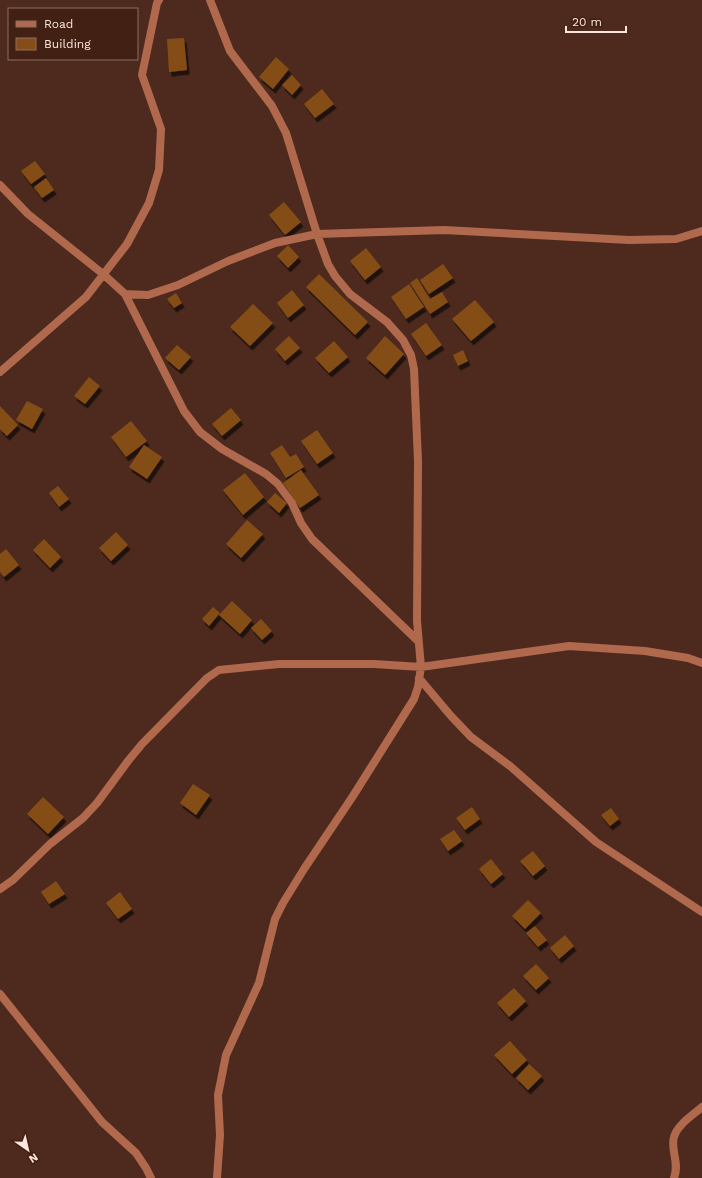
<svg xmlns="http://www.w3.org/2000/svg" width="702" height="1178" font-family="'Work Sans',sans-serif">
  <defs>
    <filter id="shadow"><feDropShadow dx="2.5" dy="4.5" stdDeviation="0" flood-color="#0009"/></filter>
  </defs>
  <rect width="100%" height="100%" fill="#4d2a1d"/>
  <path fill="#854e19" filter="url(#shadow)" d="M 184,38 L 187,70 L 169,72 L 167,39 Z
    M 276,57 L 289,69 L 273,89 L 259,77 Z
    M 292,75 L 301,85 L 292,95 L 282,85 Z
    M 322,89 L 334,104 L 315,118 L 304,104 Z
    M 35,161 L 45,174 L 31,184 L 21,171 Z
    M 46,178 L 54,190 L 42,198 L 34,187 Z
    M 284,202 L 301,222 L 285,235 L 269,215 Z
    M 288,245 L 299,257 L 288,268 L 277,256 Z
    M 366,248 L 381,267 L 365,280 L 350,261 Z
    M 443,264 L 453,278 L 429,294 L 420,280 Z
    M 319,274 L 368,322 L 355,335 L 306,287 Z
    M 417,278 L 430,299 L 442,292 L 448,302 L 430,314 L 410,283 Z
    M 409,284 L 424,307 L 406,319 L 391,297 Z
    M 292,290 L 304,305 L 288,318 L 277,303 Z
    M 176,293 L 182,303 L 174,308 L 167,299 Z
    M 475,300 L 494,322 L 471,341 L 452,319 Z
    M 253,304 L 273,323 L 250,346 L 230,327 Z
    M 426,323 L 442,345 L 426,356 L 411,334 Z
    M 289,336 L 300,348 L 285,361 L 275,349 Z
    M 385,336 L 404,354 L 385,375 L 366,358 Z
    M 334,341 L 348,357 L 329,373 L 315,358 Z
    M 177,345 L 191,357 L 179,370 L 165,358 Z
    M 463,350 L 468,361 L 458,366 L 453,355 Z
    M 89,377 L 100,386 L 85,404 L 74,396 Z
    M 27,401 L 43,409 L 32,429 L 16,420 Z
    M 0,406 L 18,425 L 7,436 L 0,429 Z
    M 231,408 L 241,420 L 222,436 L 212,424 Z
    M 131,421 L 147,441 L 126,457 L 111,437 Z
    M 317,430 L 333,453 L 317,464 L 301,441 Z
    M 144,445 L 162,457 L 147,479 L 129,467 Z
    M 282,445 L 290,457 L 296,454 L 304,467 L 286,478 L 270,453 Z
    M 301,470 L 319,495 L 300,508 L 283,483 Z
    M 245,473 L 264,497 L 243,515 L 223,490 Z
    M 58,486 L 69,499 L 59,507 L 49,493 Z
    M 275,493 L 287,503 L 279,513 L 267,502 Z
    M 247,520 L 263,534 L 241,558 L 226,544 Z
    M 116,532 L 128,545 L 111,561 L 99,548 Z
    M 44,539 L 61,557 L 50,568 L 33,550 Z
    M 6,549 L 19,565 L 4,577 L 0,572 L 0,554 Z
    M 232,601 L 252,620 L 240,634 L 219,615 Z
    M 213,607 L 220,613 L 209,626 L 202,619 Z
    M 261,619 L 272,631 L 262,640 L 251,628 Z
    M 193,784 L 210,795 L 196,815 L 180,803 Z
    M 43,797 L 64,817 L 48,834 L 27,814 Z
    M 472,807 L 480,819 L 465,830 L 456,818 Z
    M 611,808 L 619,819 L 610,826 L 601,815 Z
    M 454,830 L 462,841 L 448,851 L 440,839 Z
    M 533,851 L 545,866 L 533,876 L 520,861 Z
    M 491,859 L 503,874 L 491,884 L 479,869 Z
    M 56,881 L 65,894 L 49,904 L 41,892 Z
    M 120,892 L 132,909 L 118,919 L 106,903 Z
    M 528,900 L 541,913 L 525,929 L 512,916 Z
    M 535,926 L 547,940 L 538,947 L 526,933 Z
    M 565,935 L 574,946 L 559,959 L 550,948 Z
    M 536,964 L 549,978 L 536,990 L 523,976 Z
    M 514,988 L 526,1001 L 509,1017 L 497,1003 Z
    M 510,1041 L 527,1060 L 512,1074 L 494,1055 Z
    M 529,1064 L 542,1076 L 528,1090 L 516,1078 Z"/>
  <g fill="none" stroke-linecap="round" stroke-linejoin="round">
    <path stroke="#b1694e" stroke-width="8" d="M 210,0 L 230,51 L 272,106 L 286,133 L 317,234 L 328,264 L 335,276 L 350,294 L 387,322 L 403,340 L 411,355 L 414,369 L 418,461 L 417,621 L 421,667 L 418,687 L 414,699 L 353,796 L 304,869 L 283,903 L 275,919 L 259,983 L 226,1055 L 218,1095 L 220,1135 L 217,1178
      M 0,185 L 28,214 L 103,274 L 125,294 L 148,295 L 178,285 L 228,261 L 275,243 L 317,234 L 444,230 L 629,240 L 676,239 L 702,231
      M 125,294 L 184,411 L 200,432 L 222,449 L 266,474 L 278,484 L 292,503 L 301,523 L 312,539 L 418,641
      M 0,372 L 86,297 L 127,244 L 149,203 L 159,170 L 161,129 L 142,75 L 157,3 L 159,0
      M 419,678 L 451,716 L 471,737 L 510,766 L 596,842 L 702,912
      M 0,889 L 13,880 L 50,844 L 83,818 L 97,803 L 128,761 L 142,744 L 207,678 L 219,670 L 279,664 L 374,664 L 421,667 L 569,646 L 645,651 L 688,658 L 702,663
      M 0,994 L 102,1122 L 136,1153 L 146,1168 L 151,1178
      M 674,1178 C 680,1163 670,1149 674,1137 C 677,1125 693,1115 702,1107"/>
  </g>
  <rect x="8" y="8" width="130" height="52" fill="#422013" stroke="#8d6f64"/>
  <rect x="16" y="21" width="20" height="6" fill="#b1694e" stroke="#8d6f64"/>
  <text x="44" y="28" font-size="12" fill="#fee6de">Road</text>
  <rect x="16" y="38" width="20" height="12" fill="#854e19" stroke="#8d6f64"/>
  <text x="44" y="48" font-size="12" fill="#fee6de">Building</text>
  <g transform="translate(28 1150) rotate(146)" stroke="#422013" stroke-width="3" paint-order="stroke">
  <path d="M0-3L7 15L0 10L-7 15Z" fill="#fee6de"/>
  <text y="-6" font-size="11" font-weight="bold" text-anchor="middle" fill="#fee6de">N</text>
  </g>
  <path d="M566 26v6h60v-6" fill="none" stroke="#fee6de" stroke-width="2"/>
  <text x="572" y="26" font-size="12" fill="#fee6de" stroke="#422013" stroke-width="3" paint-order="stroke">20 m</text>
</svg>
